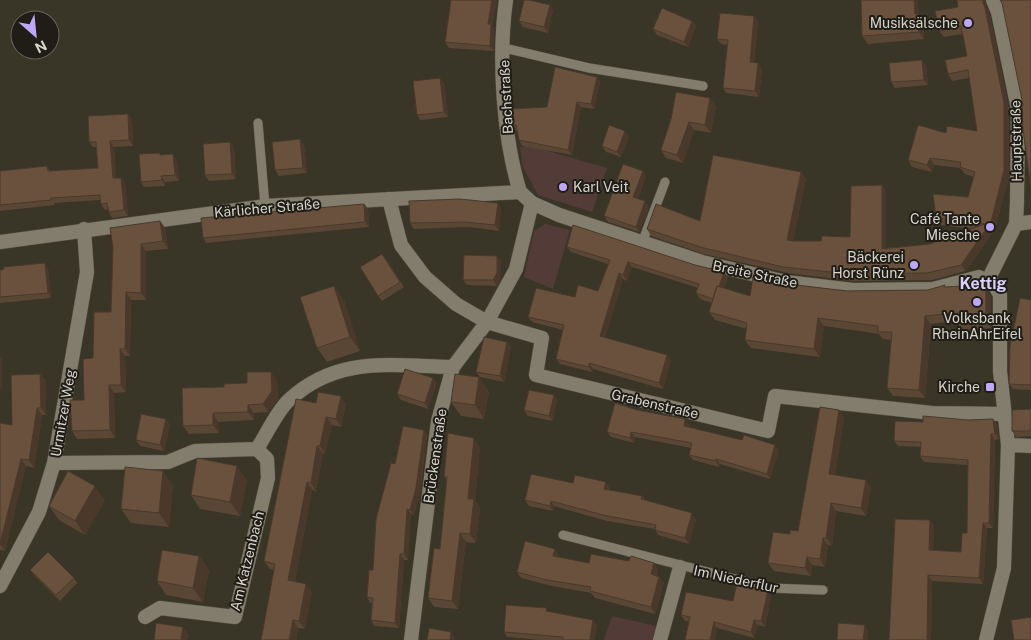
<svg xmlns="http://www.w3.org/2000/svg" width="1031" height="640" font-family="'Public Sans',sans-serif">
  <rect width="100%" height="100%" fill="#393527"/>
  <path fill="#533c37" d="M 520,147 L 534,147 L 607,168 L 592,212 L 538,195 L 523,167 Z
    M 545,224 L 570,230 L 553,289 L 524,277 L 534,231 Z
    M 612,616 L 656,626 L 652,640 L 604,640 Z"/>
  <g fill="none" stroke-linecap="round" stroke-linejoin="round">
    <g stroke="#545044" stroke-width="10">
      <path id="service" d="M 504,48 L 589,68 L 703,86
        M 258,123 L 265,206
        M 642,243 L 665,182
        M 563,535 L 770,588 L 823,590"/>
    </g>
    <g stroke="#545044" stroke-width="15">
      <path id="minor" d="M 506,0 C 498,58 503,137 520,192
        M 389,199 L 401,245 L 425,277 L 456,304 L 487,322 L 542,338 L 536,375 L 768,431 L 775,396 L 932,413 L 1004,414
        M 1016,224 L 1031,222
        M 988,280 L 1016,224 L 1017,201 L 1018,109 L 998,12 L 993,0
        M 1008,445 L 1031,446
        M 257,449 C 266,435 277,411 289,400 C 338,355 391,366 453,367
        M 54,463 L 168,462 L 195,451 L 257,449 L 267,459 L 268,478 L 235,617 L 160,608 L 145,617
        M 0,586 L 39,512 L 54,463 L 87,272 L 84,229
        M 411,640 L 438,421 L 453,367 L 487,322 L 516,269 L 532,203
        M 660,640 L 680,567"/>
    </g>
    <g stroke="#545044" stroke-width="15">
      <path id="tertiary" d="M 0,242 L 265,206 L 520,192 L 532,203 L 559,215 L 702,262 L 786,282 L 853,290 L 933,289 L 979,277 L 994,284 L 1000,295 L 1000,371 L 1008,445 L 1004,568 L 986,640"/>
    </g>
    <use href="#service" stroke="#827d6d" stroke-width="9"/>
    <use href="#minor" stroke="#827d6d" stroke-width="14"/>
    <use href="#tertiary" stroke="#827d6d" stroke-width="14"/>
  </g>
  <path fill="#5a4634" d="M 451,0 L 497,0 L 492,26 L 494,30 L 494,51 L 449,48 L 445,42 Z
    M 957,0 L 985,0 L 985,3 L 990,15 L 1009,110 L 1009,177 L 995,229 L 966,271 L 932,280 L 853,281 L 788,273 L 704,254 L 651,236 L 647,229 L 700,221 L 801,172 L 806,179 L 793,241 L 821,241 L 850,237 L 882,185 L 886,192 L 886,248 L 930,244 L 972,229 L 941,225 L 936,218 L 968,197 L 974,177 L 965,174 L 960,168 L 934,165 L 932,172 L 912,167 L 908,160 L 946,133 L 977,131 L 969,78 L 952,81 L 948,74 L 967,56 L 963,34 L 944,37 L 939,31 L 958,7 Z
    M 550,5 L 553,10 L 548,33 L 523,27 L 519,21 Z
    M 754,16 L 758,22 L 754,63 L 758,63 L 762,69 L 759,97 L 726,93 L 723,88 L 727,45 L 721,44 L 717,39 Z
    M 919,16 L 923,21 L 924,39 L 868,44 L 862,36 Z
    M 692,21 L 696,26 L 688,47 L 657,35 L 653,29 Z
    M 926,66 L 928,85 L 895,88 L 891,82 Z
    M 597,77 L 600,82 L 594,109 L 581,107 L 572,155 L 522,146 L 519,140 L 517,131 L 516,131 L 512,125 L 547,107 Z
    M 444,83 L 448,117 L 420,120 L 417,115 Z
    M 716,106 L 711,133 L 694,130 L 683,163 L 666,158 L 661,150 L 671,119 Z
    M 128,114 L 132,120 L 133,146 L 114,147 L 116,178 L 121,178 L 125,183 L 128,216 L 112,218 L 109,212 L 108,209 L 105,210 L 101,204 L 100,200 L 54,203 L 55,205 L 0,211 L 0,171 L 47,166 L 50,171 L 98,168 L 96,147 L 93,147 L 89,142 Z
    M 629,136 L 621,157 L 606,152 L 602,146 Z
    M 300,139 L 304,145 L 307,173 L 279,176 L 275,170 Z
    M 230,142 L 234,147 L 236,179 L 209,181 L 205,175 Z
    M 162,155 L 177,160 L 179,181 L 165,182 L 165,186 L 144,187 L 141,182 Z
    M 643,171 L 646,176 L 638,199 L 645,201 L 649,207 L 639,232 L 608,222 L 604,216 Z
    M 364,204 L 368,209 L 369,227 L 206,243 L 203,238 Z
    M 501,209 L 499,231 L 469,227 L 414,229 L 410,223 Z
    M 160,221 L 165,228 L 168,249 L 146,251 L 146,300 L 131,300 L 130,356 L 125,356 L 126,392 L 114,393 L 115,438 L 77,439 L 72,431 L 84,400 L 93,358 L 111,312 L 113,248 Z
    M 567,247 L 728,277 L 724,288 L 750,296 L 779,283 L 847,291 L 928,290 L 947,287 L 989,293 L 991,297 L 991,328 L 962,330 L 956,321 L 931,324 L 925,398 L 893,396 L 887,388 L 891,340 L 883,339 L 879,334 L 824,326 L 820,357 L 751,348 L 745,340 L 747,329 L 715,320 L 709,312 L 712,303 L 700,299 L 696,293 L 698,288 L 632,267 L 627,281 L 623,279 L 605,338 L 667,355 L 671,361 L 663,389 L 593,369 L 592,372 L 560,364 L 556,359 L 563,330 L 532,322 L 528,317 L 575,297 L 598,291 L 608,264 L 571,252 Z
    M 386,259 L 404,287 L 382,301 L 378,296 Z
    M 501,261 L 501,279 L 497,286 L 467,285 L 463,280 Z
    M 48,268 L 51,298 L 0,303 L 0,270 Z
    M 344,300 L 360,351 L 327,362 L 317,348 Z
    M 1031,300 L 1031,390 L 1013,389 L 1009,384 Z
    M 507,342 L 511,347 L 504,382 L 480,377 L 476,372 Z
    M 40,374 L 46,381 L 46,415 L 42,415 L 34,468 L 26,466 L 5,551 L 0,550 L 0,423 L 12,425 Z
    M 479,377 L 489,392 L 484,419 L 461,416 L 451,402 Z
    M 433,378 L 437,383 L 428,409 L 401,400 L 397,394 Z
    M 277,380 L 278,399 L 268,412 L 254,413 L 254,420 L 218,422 L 219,433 L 189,434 L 183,426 L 247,383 Z
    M 554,395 L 557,400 L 553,421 L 528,416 L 524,410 Z
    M 316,403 L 346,404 L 341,427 L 332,425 L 325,454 L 323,453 L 316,491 L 312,490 L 295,582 L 306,584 L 312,592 L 305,629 L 298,628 L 296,640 L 274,570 L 270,569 L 264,561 Z
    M 1031,409 L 1031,436 L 1016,437 L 1012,431 Z
    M 637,410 L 689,424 L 689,427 L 779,450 L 770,479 L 720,464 L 719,467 L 693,460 L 689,455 L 691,448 L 635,437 L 634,443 L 611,437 L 607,432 Z
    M 839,410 L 844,418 L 835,475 L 871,487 L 866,516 L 836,511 L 832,546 L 828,545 L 825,567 L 812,565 L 811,576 L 774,571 L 768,563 L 790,534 L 798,531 Z
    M 166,419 L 170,425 L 164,451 L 140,446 L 136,440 Z
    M 997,424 L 999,439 L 995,440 L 993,528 L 987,528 L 983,584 L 932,581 L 931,640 L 889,640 L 934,526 L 933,550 L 961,552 L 967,533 L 968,465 L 924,462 L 920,456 L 921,447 L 898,446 L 894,441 Z
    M 424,430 L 427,436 L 420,494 L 414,515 L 411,514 L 408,560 L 404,560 L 399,628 L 374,626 L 371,620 L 372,603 L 370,603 L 367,597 L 395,464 Z
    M 480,447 L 475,501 L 480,508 L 476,543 L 466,542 L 458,609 L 434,607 L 428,598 L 440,549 L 447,480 L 444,477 Z
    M 247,480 L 240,516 L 200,509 L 191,495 Z
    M 573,483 L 610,488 L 609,490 L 642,496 L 645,500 L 696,519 L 689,544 L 658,535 L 655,529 L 607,521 L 554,506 L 553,511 L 529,506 L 525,500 Z
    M 173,485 L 169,527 L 131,523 L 121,509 Z
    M 105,500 L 85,535 L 59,520 L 49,506 Z
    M 199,556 L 209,570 L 203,602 L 166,595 L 157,581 Z
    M 560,556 L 559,558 L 589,563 L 658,569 L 657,576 L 659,577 L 664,583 L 655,614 L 595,598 L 591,593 L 552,586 L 521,578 L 517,572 Z
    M 30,570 L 74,578 L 77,583 L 60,601 L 34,575 Z
    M 771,597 L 765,627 L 758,625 L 754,638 L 717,628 L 715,640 L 685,640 L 689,621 L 685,621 L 681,615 L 733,601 Z
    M 549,611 L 597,625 L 594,640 L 539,640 L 507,637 L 504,632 Z"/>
  <path fill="#4a392b" d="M 492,0 L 497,0 L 492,26 L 494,30 L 494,51 L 490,46 L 488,24 Z
    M 914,0 L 918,0 L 919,16 L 923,21 L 924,39 L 919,32 L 915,14 Z
    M 982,0 L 985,0 L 985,3 L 990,15 L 1009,110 L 1009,177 L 995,229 L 966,271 L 961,265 L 991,222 Z
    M 550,5 L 553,10 L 548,33 L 544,27 Z
    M 754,16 L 758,22 L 753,68 L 750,62 Z
    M 692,21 L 696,26 L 688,47 L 684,42 Z
    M 922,60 L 926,66 L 928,85 L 924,80 Z
    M 758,63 L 762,69 L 759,97 L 755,91 Z
    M 597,77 L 600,82 L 594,109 L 591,104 Z
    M 440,78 L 444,83 L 448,117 L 444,112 Z
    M 710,98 L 716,106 L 711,133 L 705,125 Z
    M 577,102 L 581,107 L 572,155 L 568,150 Z
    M 128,114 L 132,120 L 133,146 L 129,140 Z
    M 689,122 L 694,130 L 683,163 L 677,155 Z
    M 625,131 L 629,136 L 621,157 L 617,152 Z
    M 300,139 L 304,145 L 307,173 L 303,168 Z
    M 110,141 L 114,147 L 117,184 L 113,178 Z
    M 230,142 L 234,147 L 236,179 L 232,174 Z
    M 173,154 L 177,160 L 179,181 L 175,175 Z
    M 930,158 L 934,165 L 932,172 L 927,165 Z
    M 643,171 L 646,176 L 637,202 L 633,197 Z
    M 801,172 L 806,179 L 792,246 L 787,240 Z
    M 161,176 L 165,182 L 165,186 L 162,180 Z
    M 121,178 L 125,183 L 128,216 L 124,210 Z
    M 882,185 L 886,192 L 886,256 L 882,249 Z
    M 645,201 L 649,207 L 639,232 L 636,227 Z
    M 498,203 L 501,209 L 499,231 L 495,225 Z
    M 364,204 L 368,209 L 369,227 L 365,222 Z
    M 160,221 L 165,228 L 168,249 L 163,241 Z
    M 141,244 L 146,251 L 146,300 L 141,293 Z
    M 497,256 L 501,261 L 501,279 L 497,286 L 493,280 Z
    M 628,262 L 632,267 L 627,281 L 623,275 Z
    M 45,263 L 48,268 L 51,298 L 48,293 Z
    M 724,272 L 728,277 L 719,305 L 715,299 Z
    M 619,273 L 623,279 L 604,342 L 600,336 Z
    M 983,285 L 991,297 L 991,328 L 986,320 Z
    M 334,286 L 344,300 L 360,351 L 350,337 Z
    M 126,292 L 131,300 L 130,356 L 125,349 Z
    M 925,316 L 931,324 L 925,398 L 919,390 Z
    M 818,318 L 824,326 L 820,357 L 814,349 Z
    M 507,342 L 511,347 L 504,382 L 500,376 Z
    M 120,349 L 125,356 L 126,392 L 121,385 Z
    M 667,355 L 671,361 L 663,389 L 659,383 Z
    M 0,356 L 2,359 L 2,390 L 0,388 Z
    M 589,363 L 593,369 L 592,372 L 589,367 Z
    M 271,372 L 277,380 L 278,399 L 268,412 L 263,404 Z
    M 40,374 L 46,381 L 46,415 L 41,408 Z
    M 479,377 L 489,392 L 484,419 L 475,405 Z
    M 433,378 L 437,383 L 428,409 L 425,403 Z
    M 109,385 L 114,393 L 115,438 L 110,430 Z
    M 554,395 L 557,400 L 553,421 L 549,416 Z
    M 341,396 L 346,404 L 341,427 L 336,419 Z
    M 248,405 L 254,413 L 254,420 L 248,412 Z
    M 37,408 L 42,415 L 34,468 L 29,460 Z
    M 839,410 L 844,418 L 834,481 L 829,474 Z
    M 213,413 L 218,422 L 219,433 L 213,425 Z
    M 326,417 L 332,425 L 325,454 L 320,446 Z
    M 166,419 L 170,425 L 164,451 L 160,445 Z
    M 685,419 L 689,424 L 688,431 L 684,426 Z
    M 993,419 L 997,424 L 999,439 L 995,434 Z
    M 424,430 L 427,436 L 420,494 L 414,515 L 410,510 Z
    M 631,432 L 635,437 L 634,443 L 630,438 Z
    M 991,434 L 995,440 L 993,528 L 989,523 Z
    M 474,438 L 480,447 L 475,501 L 480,508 L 476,543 L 470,534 L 468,499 Z
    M 775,445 L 779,450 L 770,479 L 767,474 Z
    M 317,446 L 323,453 L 316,491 L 311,483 Z
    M 21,459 L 26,466 L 5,551 L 0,544 Z
    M 716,459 L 720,464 L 719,467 L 716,461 Z
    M 237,466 L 247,480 L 240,516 L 230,502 Z
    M 163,471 L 173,485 L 169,527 L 159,513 Z
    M 866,480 L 871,487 L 866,516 L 861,508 Z
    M 307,482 L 312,490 L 294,588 L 288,580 Z
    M 606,482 L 610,488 L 608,494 L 604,489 Z
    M 95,486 L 105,500 L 85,535 L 75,521 Z
    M 551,501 L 554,506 L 553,511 L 550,506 Z
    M 831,503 L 836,511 L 832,546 L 826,538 Z
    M 407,509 L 411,514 L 408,560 L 404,554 Z
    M 692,513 L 696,519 L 689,544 L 685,538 Z
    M 930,520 L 934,526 L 933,555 L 929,550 Z
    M 983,523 L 987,528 L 983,584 L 979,578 Z
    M 460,533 L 466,542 L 458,609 L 452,601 Z
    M 823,538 L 828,545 L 825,567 L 820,559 Z
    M 555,549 L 560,556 L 558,563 L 553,556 Z
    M 400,554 L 404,560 L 399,628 L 395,623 Z
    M 199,556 L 209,570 L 203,602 L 193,588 Z
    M 807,557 L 812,565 L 811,576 L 805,568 Z
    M 654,563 L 658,569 L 655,581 L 651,574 Z
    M 928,575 L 932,581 L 931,640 L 927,640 Z
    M 659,577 L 664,583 L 655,614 L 651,607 Z
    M 306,584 L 312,592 L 305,629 L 299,621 Z
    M 768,591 L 771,597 L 765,627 L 761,621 Z
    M 293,620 L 298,628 L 296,640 L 289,640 Z
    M 593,620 L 597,625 L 594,640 L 590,640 Z
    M 754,620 L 758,625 L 754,638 L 751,632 Z
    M 714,622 L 717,628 L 715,640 L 710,640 Z
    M 865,625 L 868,631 L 868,640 L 863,640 Z
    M 183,627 L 189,635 L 188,640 L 181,640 Z
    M 451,632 L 455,637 L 454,640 L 450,640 Z"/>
  <path fill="#69513d" stroke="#4a392b" d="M 451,0 L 492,0 L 488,24 L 491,24 L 490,46 L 445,42 Z
    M 524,0 L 529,0 L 550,5 L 544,27 L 519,21 Z
    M 861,0 L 914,0 L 915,14 L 918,14 L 919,32 L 862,36 Z
    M 957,0 L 982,0 L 985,8 L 1004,103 L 1004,170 L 991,222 L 961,265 L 927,273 L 849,274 L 783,267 L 700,247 L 647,229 L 656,204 L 700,221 L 713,155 L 801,172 L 787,240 L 793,241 L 821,241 L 822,236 L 850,237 L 851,186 L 882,185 L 882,249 L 930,244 L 985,224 L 936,218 L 933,194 L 968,197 L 975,172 L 960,167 L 961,162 L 930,158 L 927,165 L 908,160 L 918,125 L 946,133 L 947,126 L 977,131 L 968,70 L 948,74 L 945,60 L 967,56 L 961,26 L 939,31 L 935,11 L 958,7 Z
    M 1000,0 L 1031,0 L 1031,189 L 1022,122 L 1022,100 L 1002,3 Z
    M 662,8 L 692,21 L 684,42 L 653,29 Z
    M 720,13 L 754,16 L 750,62 L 758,63 L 755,91 L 723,88 L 728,40 L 717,39 Z
    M 922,60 L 924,80 L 891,82 L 889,63 Z
    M 555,67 L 597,77 L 591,104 L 577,102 L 568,150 L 519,140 L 516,125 L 512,125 L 511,109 L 547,107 Z
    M 440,78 L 444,112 L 417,115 L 413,81 Z
    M 676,92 L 710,98 L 705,125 L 689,122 L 677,155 L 661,150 L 671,119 Z
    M 128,114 L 129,140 L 110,141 L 113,178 L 121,178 L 124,210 L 109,212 L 107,203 L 101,204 L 100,195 L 51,198 L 51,200 L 0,205 L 0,171 L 47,166 L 48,171 L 98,168 L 96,142 L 89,142 L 88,116 Z
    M 609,125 L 625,131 L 617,152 L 602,146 Z
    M 300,139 L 303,168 L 275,170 L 272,142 Z
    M 230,142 L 232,174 L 205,175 L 203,144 Z
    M 160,153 L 160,155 L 173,154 L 175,175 L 161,176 L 162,180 L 141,182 L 139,154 Z
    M 623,164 L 643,171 L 633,197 L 645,201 L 636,227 L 604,216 Z
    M 460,199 L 498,203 L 495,225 L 465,222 L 410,223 L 409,201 Z
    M 364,204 L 365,222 L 203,238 L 201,218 Z
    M 160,221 L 163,241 L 141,244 L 141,293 L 126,292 L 125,349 L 120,349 L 121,385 L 109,385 L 110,430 L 72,431 L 70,400 L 84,400 L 83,359 L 93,358 L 94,312 L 111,312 L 113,248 L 110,228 Z
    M 573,225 L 695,265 L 724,272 L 719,287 L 717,286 L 713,299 L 696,293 L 699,284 L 628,262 L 623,275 L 619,273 L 600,336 L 667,355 L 659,383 L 589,363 L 589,367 L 556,359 L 564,325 L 528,317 L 536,288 L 575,297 L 578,285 L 598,291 L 610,260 L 567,247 Z
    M 382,254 L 400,282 L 378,296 L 360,267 Z
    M 464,255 L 497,256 L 497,273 L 493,280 L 463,280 Z
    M 45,263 L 48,293 L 0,297 L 0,270 L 4,269 L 3,267 Z
    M 753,277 L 779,283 L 847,291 L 928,290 L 945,285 L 944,287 L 983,285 L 986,289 L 986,320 L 956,322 L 956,313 L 925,316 L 919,390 L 887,388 L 892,332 L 878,332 L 878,326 L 818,318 L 814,349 L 745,340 L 747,323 L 709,312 L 717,286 L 750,296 Z
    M 334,286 L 350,337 L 317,348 L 300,297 Z
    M 1020,298 L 1031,300 L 1031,385 L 1009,384 L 1010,346 Z
    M 484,337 L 507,342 L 500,376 L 476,372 Z
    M 405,369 L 433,378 L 425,403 L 397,394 Z
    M 247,372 L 271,372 L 272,391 L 263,404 L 248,405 L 248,412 L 213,413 L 213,425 L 183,426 L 182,388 L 224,387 L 224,384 L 247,383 Z
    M 40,374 L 41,408 L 37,408 L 29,460 L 21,459 L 0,544 L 0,423 L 12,425 L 11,375 Z
    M 455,374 L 479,377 L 475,405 L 451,402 Z
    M 529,390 L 554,395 L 549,416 L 524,410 Z
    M 318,392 L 341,396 L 336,419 L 326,417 L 320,446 L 317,446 L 311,483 L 307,482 L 288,580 L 306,584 L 299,621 L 293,620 L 289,640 L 261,640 L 275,564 L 264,561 L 296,399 L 316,403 Z
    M 615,403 L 637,410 L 685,419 L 684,426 L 742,440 L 744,435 L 775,445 L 767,474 L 716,459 L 716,461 L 689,455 L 692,443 L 631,432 L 630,438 L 607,432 Z
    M 820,407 L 839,410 L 829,474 L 866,480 L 861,508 L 831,503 L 826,538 L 823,538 L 820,559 L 807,557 L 805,568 L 768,563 L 773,532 L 790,534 L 790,530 L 798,531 Z
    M 1031,409 L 1031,431 L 1012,431 L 1012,410 Z
    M 141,414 L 166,419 L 160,445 L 136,440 Z
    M 923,416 L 968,420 L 993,419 L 995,434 L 991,434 L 989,523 L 983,523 L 979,578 L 928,575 L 927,640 L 889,640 L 895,519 L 930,520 L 929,550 L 961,552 L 962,533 L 967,533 L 968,460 L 920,456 L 921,442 L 894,441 L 895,421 L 923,422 Z
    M 403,426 L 424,430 L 416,488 L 410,510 L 407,509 L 404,554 L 400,554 L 395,623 L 371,620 L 373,598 L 367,597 L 369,570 L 373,570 L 376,519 L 391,463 L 395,464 Z
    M 448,433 L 474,438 L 468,499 L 474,499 L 470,534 L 460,533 L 452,601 L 428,598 L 434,548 L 440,549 L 447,477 L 444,477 Z
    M 197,458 L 237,466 L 230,502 L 191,495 Z
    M 125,467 L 163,471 L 159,513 L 121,509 Z
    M 68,471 L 95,486 L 75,521 L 49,506 Z
    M 531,474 L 573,483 L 575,475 L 606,482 L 604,489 L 642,496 L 641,499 L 692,513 L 685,538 L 655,530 L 656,525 L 603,515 L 551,501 L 550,506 L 525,500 Z
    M 525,541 L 555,549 L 553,556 L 589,563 L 591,554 L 629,561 L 631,556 L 654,563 L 651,574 L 659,577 L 651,607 L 590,591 L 591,587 L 547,580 L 517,572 Z
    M 162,550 L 199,556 L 193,588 L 157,581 Z
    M 48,552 L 74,578 L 56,595 L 30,570 Z
    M 737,583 L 768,591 L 761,621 L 754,620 L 751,632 L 714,622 L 710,640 L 685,640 L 690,617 L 681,615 L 686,592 L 733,601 Z
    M 506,605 L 547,608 L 546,611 L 593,620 L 590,640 L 563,640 L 563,637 L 504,632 Z
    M 1031,617 L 1031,640 L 1014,640 L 1011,620 Z
    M 156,623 L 183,627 L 181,640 L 183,640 L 154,640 Z
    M 838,623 L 865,625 L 863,640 L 837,640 Z
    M 429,628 L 451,632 L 450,640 L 427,640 Z"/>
  <g fill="#bda9f5" stroke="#1f1d16" stroke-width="2">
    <circle cx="968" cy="23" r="5"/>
    <circle cx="563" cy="187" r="5"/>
    <circle cx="990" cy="227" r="5"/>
    <circle cx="914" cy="265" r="5"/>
    <circle cx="977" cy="302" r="5"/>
    <rect x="985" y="382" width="10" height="10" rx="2.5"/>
  </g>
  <g text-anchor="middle" stroke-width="4" stroke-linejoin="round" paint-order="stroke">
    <g font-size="14" fill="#d6d4cb" stroke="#1f1d16" text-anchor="end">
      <text x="958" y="28">Musiksälsche</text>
      <text x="573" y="192" text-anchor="start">Karl Veit</text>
      <text x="980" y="224">Café Tante<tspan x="980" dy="16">Miesche</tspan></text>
      <text x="904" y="262">Bäckerei<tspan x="904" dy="16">Horst Rünz</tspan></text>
      <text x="977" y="323" text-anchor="middle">Volksbank<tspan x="977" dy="16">RheinAhrEifel</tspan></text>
      <text x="980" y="392">Kirche</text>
    </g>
    <g font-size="14" fill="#d6d4cb" stroke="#1f1d16">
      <text transform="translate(506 97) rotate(-93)" y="5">Bachstraße</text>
      <text transform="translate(1016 141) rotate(-91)" y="5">Hauptstraße</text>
      <text transform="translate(267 208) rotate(-5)" y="5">Kärlicher Straße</text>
      <text transform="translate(755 274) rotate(12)" y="5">Breite Straße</text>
      <text transform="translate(655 404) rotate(13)" y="5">Grabenstraße</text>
      <text transform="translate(63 413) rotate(-80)" y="5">Urmitzer Weg</text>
      <text transform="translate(435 456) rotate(-82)" y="5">Brückenstraße</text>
      <text transform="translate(247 561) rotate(-76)" y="5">Am Katzenbach</text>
      <text transform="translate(736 579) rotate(12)" y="5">Im Niederflur</text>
    </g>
    <g font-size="16" font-weight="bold" fill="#dad0fc" stroke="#1f1d16">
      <text x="983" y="289">Kettig</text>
    </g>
  </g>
  <g transform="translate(35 35) rotate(153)"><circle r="24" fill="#1f1d16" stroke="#68665e"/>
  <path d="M0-4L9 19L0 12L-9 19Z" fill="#bda9f5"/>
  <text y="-8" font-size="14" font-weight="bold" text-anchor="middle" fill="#d6d4cb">N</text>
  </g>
</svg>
